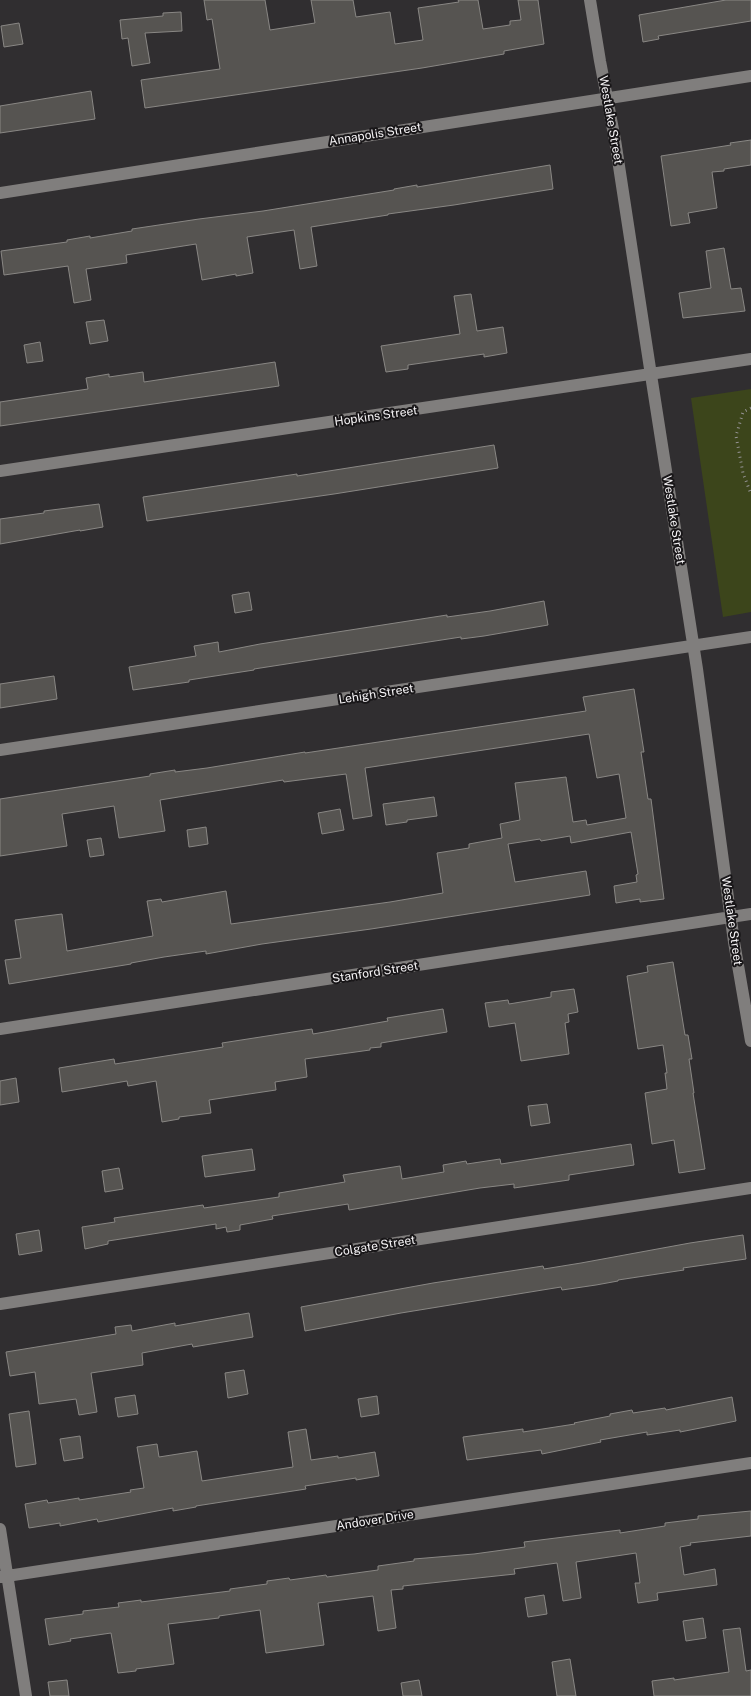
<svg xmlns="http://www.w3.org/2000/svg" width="751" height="1696" font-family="'Public Sans',sans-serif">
  <rect width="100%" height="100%" fill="#302e30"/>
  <path fill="#3c451b" d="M 751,389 L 751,612 L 723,617 L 691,398 Z"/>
  <path fill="#565451" stroke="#898784" d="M 204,0 L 265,0 L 270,30 L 315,23 L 311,0 L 353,0 L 356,17 L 390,12 L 395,44 L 423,40 L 418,8 L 459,2 L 458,0 L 478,0 L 483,29 L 510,25 L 510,21 L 521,20 L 518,0 L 538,0 L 544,44 L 504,51 L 504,54 L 422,68 L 145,108 L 141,80 L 220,69 L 212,19 L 207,20 Z
    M 726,0 L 751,0 L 751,21 L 658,36 L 659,39 L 643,42 L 639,15 Z
    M 181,12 L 182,31 L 145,33 L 150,63 L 132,66 L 128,38 L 122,39 L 120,20 L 163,16 L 163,13 Z
    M 19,23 L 23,44 L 4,47 L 1,26 Z
    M 91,91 L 95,119 L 0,133 L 0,106 Z
    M 751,140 L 751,165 L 724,169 L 724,171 L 712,172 L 717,208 L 688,213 L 690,223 L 671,226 L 661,156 L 731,145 L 730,143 Z
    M 550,165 L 553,189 L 454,205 L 388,214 L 388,215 L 311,227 L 317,266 L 300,269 L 294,230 L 247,237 L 253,273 L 236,276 L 236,274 L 202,280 L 196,244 L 126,255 L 127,263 L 86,269 L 91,300 L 74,303 L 68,266 L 4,275 L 1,251 L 67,242 L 67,240 L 90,236 L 90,238 L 132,231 L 132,229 L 199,219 L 263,211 L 394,190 L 394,189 L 417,185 L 417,187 Z
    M 724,248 L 731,289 L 741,288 L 745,311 L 683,318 L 679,293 L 711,288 L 706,251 Z
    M 471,294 L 477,331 L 503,327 L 507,353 L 484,357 L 484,354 L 408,365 L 408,369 L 386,372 L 381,346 L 460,334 L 454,296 Z
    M 104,320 L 108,341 L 90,344 L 86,322 Z
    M 40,342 L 43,361 L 27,363 L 24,345 Z
    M 275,362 L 279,386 L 0,426 L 0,402 L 88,389 L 86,378 L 109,374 L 109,377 L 143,372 L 144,382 Z
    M 494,445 L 498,468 L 334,494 L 147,521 L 143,497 L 297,474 L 297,476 Z
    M 99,504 L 103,527 L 80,531 L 80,530 L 0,544 L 0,519 L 44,513 L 44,511 Z
    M 249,592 L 252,610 L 235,613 L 232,595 Z
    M 544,601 L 548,625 L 484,636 L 461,639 L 461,637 L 254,669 L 254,670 L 189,680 L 189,682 L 133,690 L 129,667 L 196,656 L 194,646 L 218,642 L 219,652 L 260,644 L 447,615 L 447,617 L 490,611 Z
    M 54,676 L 57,699 L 0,708 L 0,684 Z
    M 634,689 L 644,752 L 641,752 L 648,799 L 651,799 L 664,899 L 640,902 L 640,899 L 616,903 L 614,886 L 637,882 L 636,875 L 638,874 L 631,832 L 571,843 L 570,836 L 541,841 L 540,839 L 508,844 L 515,882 L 586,871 L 590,895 L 371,929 L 262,944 L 206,954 L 206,951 L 164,957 L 131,963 L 131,964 L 9,984 L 5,960 L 21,958 L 15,920 L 62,914 L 67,951 L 153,936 L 147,901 L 161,899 L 162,902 L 226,891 L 231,924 L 390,902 L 443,893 L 437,853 L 469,848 L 469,844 L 502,838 L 500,824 L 520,820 L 515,783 L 566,777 L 573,822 L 586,820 L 587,825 L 626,818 L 619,774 L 597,778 L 589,734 L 365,768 L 372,816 L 353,819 L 346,774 L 284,782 L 283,780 L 160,800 L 165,831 L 119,838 L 114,806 L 62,814 L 67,846 L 0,856 L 0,799 L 150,776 L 150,774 L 175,770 L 175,772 L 207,768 L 305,752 L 305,753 L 586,711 L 583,697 Z
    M 434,797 L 437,816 L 407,820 L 407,822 L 386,825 L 383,804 Z
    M 340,809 L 344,830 L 322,834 L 318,813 Z
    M 206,827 L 208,844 L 189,847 L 187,830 Z
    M 101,838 L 104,855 L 90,857 L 87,840 Z
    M 673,962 L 685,1035 L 688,1035 L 692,1059 L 689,1059 L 694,1093 L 693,1093 L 705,1169 L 679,1173 L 674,1140 L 652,1144 L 645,1093 L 667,1089 L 665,1073 L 667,1073 L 663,1045 L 638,1049 L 627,976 L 648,972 L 647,966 Z
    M 574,989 L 578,1012 L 568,1014 L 569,1022 L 565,1023 L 569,1054 L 521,1061 L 515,1023 L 489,1027 L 485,1003 L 508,1000 L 509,1004 L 551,997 L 551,992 Z
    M 443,1009 L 447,1032 L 381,1043 L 381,1047 L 370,1048 L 370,1050 L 305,1059 L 307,1077 L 275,1082 L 276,1090 L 209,1100 L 211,1113 L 179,1117 L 179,1119 L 162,1122 L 156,1081 L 128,1086 L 127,1081 L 62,1092 L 59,1068 L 114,1059 L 115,1064 L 223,1047 L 222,1043 L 312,1029 L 313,1034 L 388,1021 L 387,1018 Z
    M 16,1078 L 19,1102 L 0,1105 L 0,1081 Z
    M 547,1104 L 550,1123 L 531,1126 L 528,1106 Z
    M 631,1144 L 634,1165 L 569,1175 L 569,1180 L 514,1188 L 514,1184 L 480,1188 L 349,1210 L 348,1204 L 272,1216 L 273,1219 L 240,1225 L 240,1230 L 227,1232 L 226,1227 L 216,1229 L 216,1224 L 108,1241 L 108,1244 L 85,1249 L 82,1227 L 115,1222 L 114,1218 L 203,1205 L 204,1208 L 279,1197 L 279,1193 L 345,1182 L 343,1175 L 400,1166 L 402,1179 L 444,1172 L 443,1165 L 466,1161 L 467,1164 L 500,1159 L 501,1164 Z
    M 252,1149 L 255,1170 L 205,1177 L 202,1156 Z
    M 119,1168 L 123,1189 L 105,1192 L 102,1171 Z
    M 39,1230 L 42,1251 L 19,1255 L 16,1234 Z
    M 743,1235 L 746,1259 L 683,1268 L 684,1270 L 618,1280 L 618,1281 L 596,1285 L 562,1290 L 561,1287 L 401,1313 L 305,1331 L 301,1307 L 433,1283 L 543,1266 L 544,1269 L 581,1263 L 690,1243 Z
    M 249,1313 L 253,1337 L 193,1347 L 192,1344 L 142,1353 L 143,1365 L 91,1373 L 97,1412 L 79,1415 L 76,1399 L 39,1404 L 35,1372 L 10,1376 L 6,1352 L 116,1334 L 115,1327 L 131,1325 L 132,1331 L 175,1323 L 175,1326 Z
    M 244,1370 L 248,1394 L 228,1398 L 225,1373 Z
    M 135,1395 L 138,1414 L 118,1417 L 115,1398 Z
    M 377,1396 L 379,1414 L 361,1417 L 358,1399 Z
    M 732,1397 L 736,1421 L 680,1432 L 680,1430 L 647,1435 L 647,1432 L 600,1440 L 601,1442 L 542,1454 L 541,1450 L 467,1460 L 463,1437 L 523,1429 L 523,1432 L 575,1424 L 574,1423 L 610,1416 L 610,1414 L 632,1410 L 633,1413 L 665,1408 L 666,1410 Z
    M 29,1411 L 36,1464 L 16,1467 L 9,1414 Z
    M 306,1429 L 311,1460 L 338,1456 L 338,1458 L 375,1452 L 379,1476 L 356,1480 L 356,1478 L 305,1486 L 306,1489 L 196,1506 L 196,1507 L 173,1511 L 173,1508 L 98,1522 L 97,1519 L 60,1526 L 60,1523 L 29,1528 L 25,1504 L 47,1500 L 48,1503 L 79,1498 L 79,1500 L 131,1492 L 130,1490 L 144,1488 L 137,1447 L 157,1444 L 159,1457 L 197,1451 L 202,1481 L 293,1467 L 288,1432 Z
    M 80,1436 L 83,1458 L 64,1461 L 60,1439 Z
    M 751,1511 L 751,1536 L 690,1543 L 691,1545 L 680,1547 L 684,1575 L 715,1569 L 717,1585 L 657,1593 L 658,1600 L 638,1603 L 635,1583 L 640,1583 L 636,1553 L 576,1562 L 581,1598 L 563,1601 L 557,1563 L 514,1569 L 515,1574 L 403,1586 L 403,1589 L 391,1590 L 396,1628 L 378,1631 L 373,1596 L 318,1603 L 324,1645 L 266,1653 L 260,1610 L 219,1616 L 219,1618 L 168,1624 L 174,1664 L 136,1669 L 136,1671 L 118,1673 L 111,1633 L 70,1639 L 71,1641 L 49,1645 L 45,1619 L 83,1614 L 83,1611 L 119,1607 L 118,1603 L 141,1600 L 141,1602 L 230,1591 L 230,1589 L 267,1584 L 267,1581 L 289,1578 L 290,1580 L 326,1575 L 327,1577 L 378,1570 L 378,1566 L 414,1561 L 414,1559 L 474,1554 L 525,1547 L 524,1542 L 620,1530 L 620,1533 L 665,1526 L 665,1523 L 698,1519 L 698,1516 Z
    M 544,1595 L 547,1614 L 528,1617 L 525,1598 Z
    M 703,1618 L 706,1638 L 686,1641 L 683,1621 Z
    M 740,1628 L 746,1671 L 751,1670 L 751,1696 L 654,1696 L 652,1681 L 674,1678 L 674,1680 L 729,1672 L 723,1630 Z
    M 570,1659 L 576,1696 L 557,1696 L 552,1662 Z
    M 67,1680 L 69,1696 L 50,1696 L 48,1682 Z
    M 419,1680 L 422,1696 L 403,1696 L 401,1683 Z"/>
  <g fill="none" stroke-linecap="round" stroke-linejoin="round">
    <path stroke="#969496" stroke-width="3" stroke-dasharray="1 4" stroke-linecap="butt" d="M 751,408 L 743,412 L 736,436 L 743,473 L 751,494"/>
    <path stroke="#807e7d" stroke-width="12" d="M 590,0 L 600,61 L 615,140 L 651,375 L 697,669 L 734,942 L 751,1041
      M 0,193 L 751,76
      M 0,471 L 751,359
      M 0,750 L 751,637
      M 0,1029 L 751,914
      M 0,1304 L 751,1188
      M 0,1529 L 26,1696
      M 0,1577 L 751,1463"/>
  </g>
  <g text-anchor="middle" stroke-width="4" stroke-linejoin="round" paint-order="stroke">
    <g font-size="12" fill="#f5f3f5" stroke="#181618">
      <text transform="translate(611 120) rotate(80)" y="4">Westlake Street</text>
      <text transform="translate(375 134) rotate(-9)" y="4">Annapolis Street</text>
      <text transform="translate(376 416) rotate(-8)" y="4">Hopkins Street</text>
      <text transform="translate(674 520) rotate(81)" y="4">Westlake Street</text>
      <text transform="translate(376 694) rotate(-9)" y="4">Lehigh Street</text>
      <text transform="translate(732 921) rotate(82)" y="4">Westlake Street</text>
      <text transform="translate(375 972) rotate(-9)" y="4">Stanford Street</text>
      <text transform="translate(375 1246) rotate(-9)" y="4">Colgate Street</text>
      <text transform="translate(375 1520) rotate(-9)" y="4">Andover Drive</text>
    </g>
  </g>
</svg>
